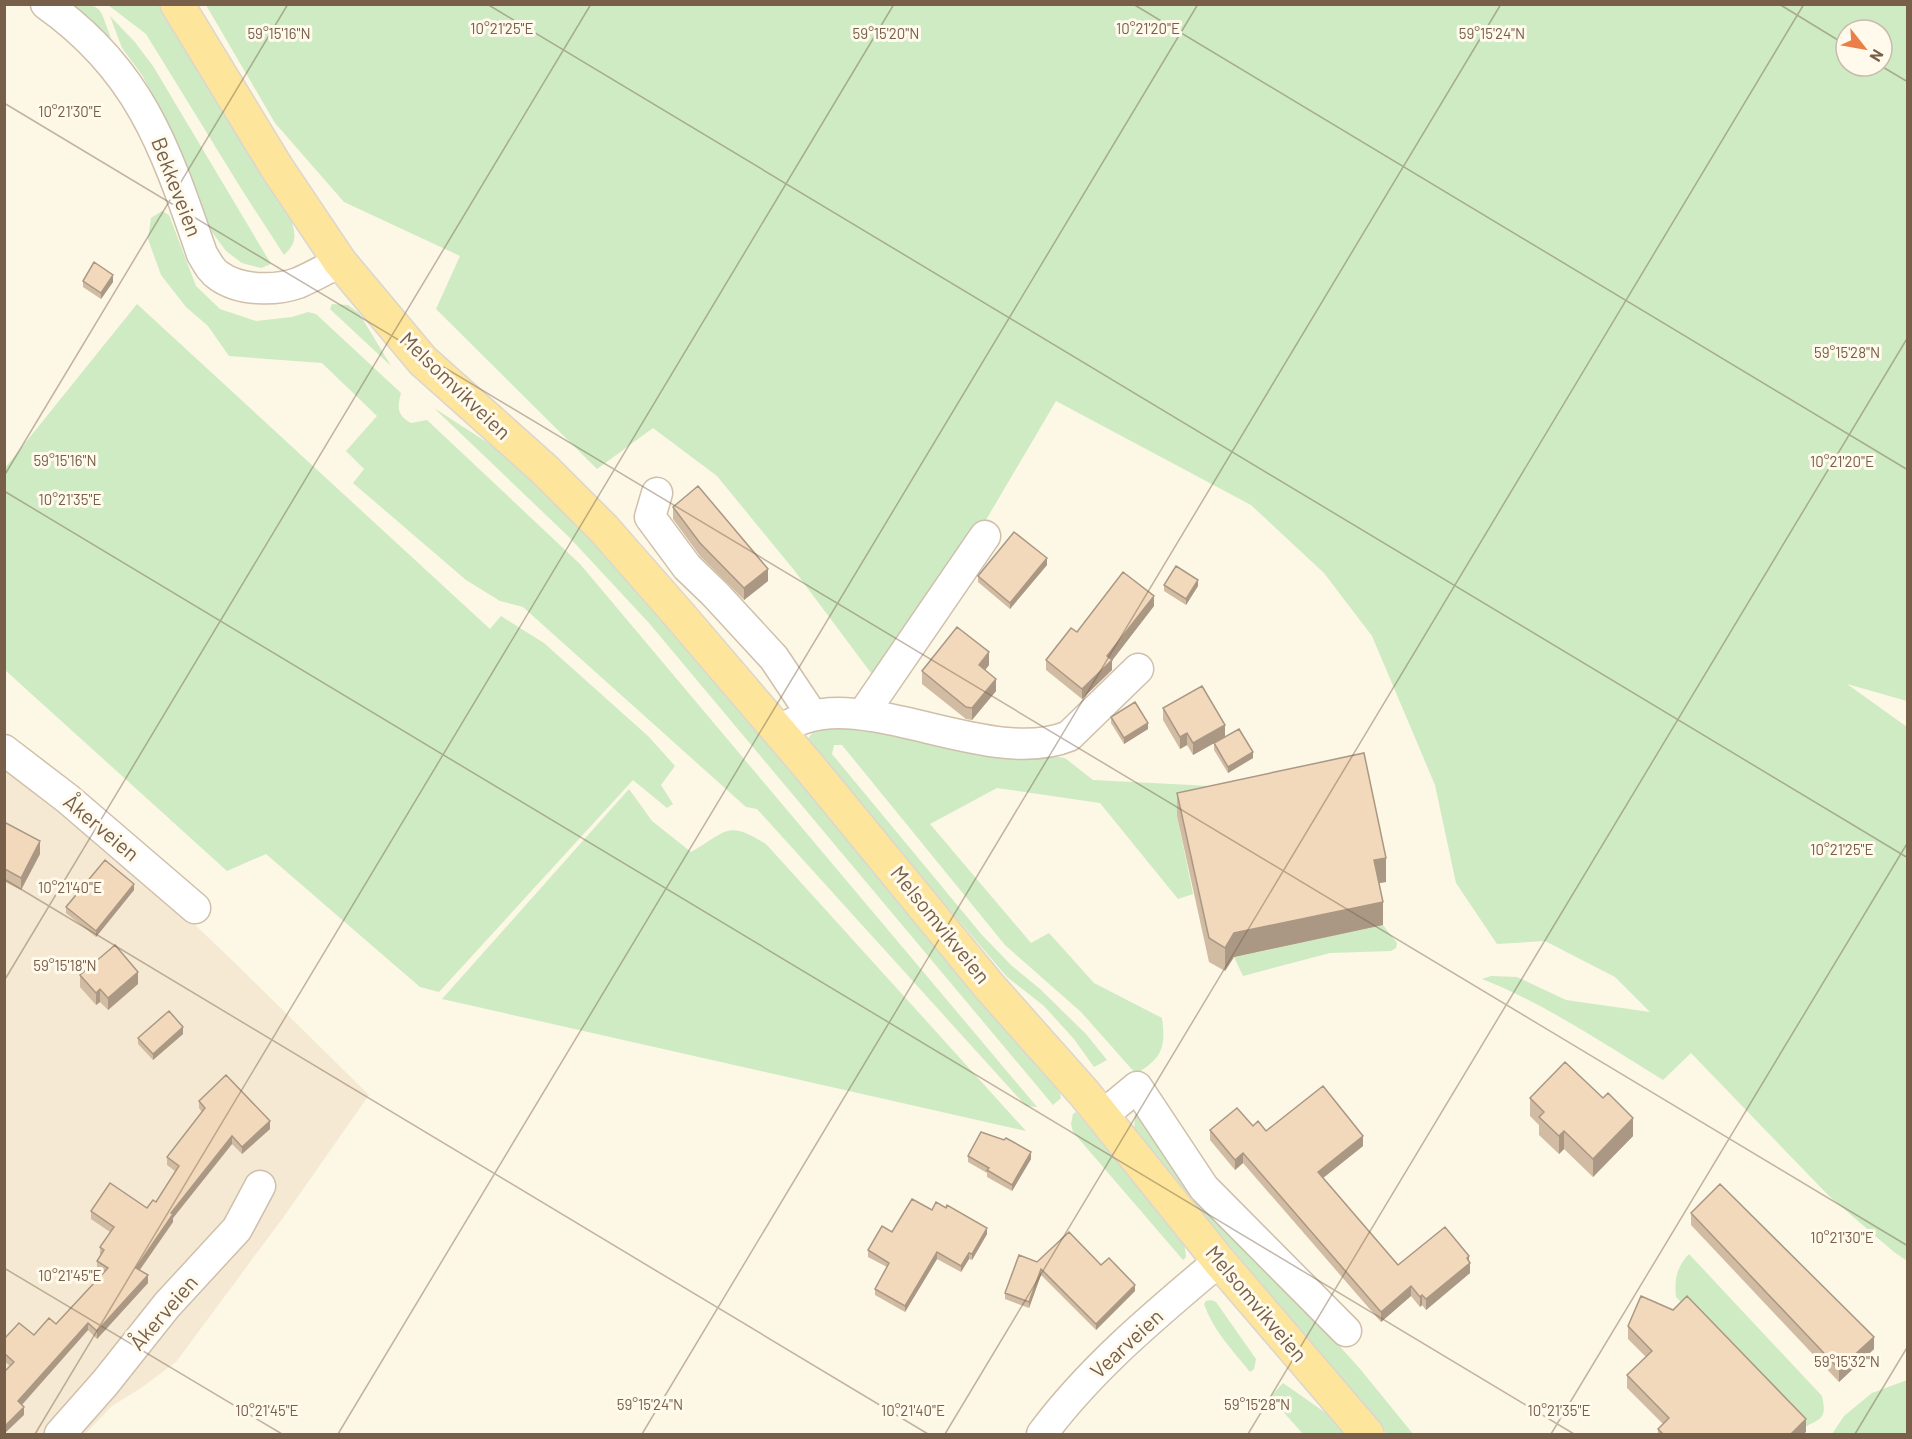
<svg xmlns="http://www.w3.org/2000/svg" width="1912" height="1439" font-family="Barlow,sans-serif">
  <rect width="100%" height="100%" fill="#fdf7e5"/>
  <path fill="#f5e9d3" d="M 4,743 L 233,961 L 369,1095 L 285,1215 L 176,1362 L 141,1388 L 112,1406 L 85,1434 L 5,1434 Z"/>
  <path fill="#ceebc3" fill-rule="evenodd" d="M 67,5 C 104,4 98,5 111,38 Z
    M 108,5 L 160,5 L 291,219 C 296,235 297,243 284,255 L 242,190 L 146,34 Z
    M 206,5 L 1907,5 L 1907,701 L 1847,684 L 1907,727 L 1907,1261 L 1894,1252 L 1829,1196 L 1691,1053 L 1663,1080 C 1604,1044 1546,1004 1482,979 L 1491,976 L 1517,977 L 1566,1000 L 1650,1012 L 1615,977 L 1545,941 L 1497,944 L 1456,883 L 1435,785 L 1372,636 L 1324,573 L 1251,505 L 1056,401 L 960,564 L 874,677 L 794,570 L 717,476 L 653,428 L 597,469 L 436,309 L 460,256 L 344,202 L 275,123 ZM 1846,30 L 1882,30 L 1882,66 L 1846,66 Z
    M 110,16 L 134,41 L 153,66 L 271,264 L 261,268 L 242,263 L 226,251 L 212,232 L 172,131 L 142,75 L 122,48 Z
    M 162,211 L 169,215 L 196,286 L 220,309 L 256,321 L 292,317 L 308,312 L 316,314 L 401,393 C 397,408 397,415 411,423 L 427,420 L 580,564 L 1037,1107 L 1026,1106 L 757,809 L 746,807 L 523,607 L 500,601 L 466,580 L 353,483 L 364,469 L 346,451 L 377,416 L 322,363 L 229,356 L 208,326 L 186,307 L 161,275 L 148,239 L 151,218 Z
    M 137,304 L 490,629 L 501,616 L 544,643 L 648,736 L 675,766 L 661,785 L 673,804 L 667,808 L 633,780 L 439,992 L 420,987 L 266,854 L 227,871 L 5,670 L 5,468 Z
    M 332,304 L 348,305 L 359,313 L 391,366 L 330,309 Z
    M 434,408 L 502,452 L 537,485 L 595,543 L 726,692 L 1060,1093 L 1061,1098 L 1053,1105 L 649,623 L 569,537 Z
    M 821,722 L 887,729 L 1065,758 L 1093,780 L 1230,787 L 1177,816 L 1193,894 L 1178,899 L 1100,803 L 997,788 L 930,824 L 1031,943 L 1049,933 L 1094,983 L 1162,1018 C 1166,1048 1162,1058 1136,1074 L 1081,1012 L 1005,945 L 842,745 L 834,745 L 832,754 L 982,935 L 1011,965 L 1040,989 L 1086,1034 L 1107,1060 L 1094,1067 L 1074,1039 L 1044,1006 L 1007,977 L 806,741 Z
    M 629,789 L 652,821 L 691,852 C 727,832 726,819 766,844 L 1026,1131 L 442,999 Z
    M 1383,925 L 1397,943 L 1396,948 L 1391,951 L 1330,953 L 1243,976 L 1234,957 Z
    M 1076,1112 L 1181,1240 L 1185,1248 L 1186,1257 L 1183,1260 L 1073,1132 L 1071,1124 L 1073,1114 Z
    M 1140,1112 L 1219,1212 L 1361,1370 L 1413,1434 L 1387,1434 L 1134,1131 L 1135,1115 Z
    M 1689,1254 L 1822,1396 C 1827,1418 1822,1419 1802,1428 L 1676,1297 C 1674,1280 1677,1266 1689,1254 Z
    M 1211,1300 L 1216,1302 L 1256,1359 L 1254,1369 L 1250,1372 C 1233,1351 1213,1330 1204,1304 L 1206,1301 Z
    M 1907,1380 L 1907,1434 L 1832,1434 L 1844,1416 L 1872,1393 Z
    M 1283,1383 L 1333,1418 L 1347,1434 L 1303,1434 L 1270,1397 Z"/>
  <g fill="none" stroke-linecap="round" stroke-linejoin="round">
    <g stroke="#cfbfab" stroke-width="33">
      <path id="minor" d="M 46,4 C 141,71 166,150 202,254 C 207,262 211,271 219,276 C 240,291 275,291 298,283 C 312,277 326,269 340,262
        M 657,493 L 650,517 L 687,567 L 715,594 L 774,658 L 812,715
        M 863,714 L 985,536
        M 780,732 C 846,674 984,771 1069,736 L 1138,669
        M 4,750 L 68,799 L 195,908
        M 1102,1116 L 1137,1087 L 1204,1188 L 1346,1331
        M 60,1434 L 105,1383 L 167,1305 L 237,1229 L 260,1186
        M 1042,1434 C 1091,1368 1156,1314 1219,1261"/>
    </g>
    <g stroke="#dcd5d0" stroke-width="36">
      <path id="major" d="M 177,4 L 277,168 L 340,262 L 423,361 L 545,470 L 604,529 L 682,618 L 811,769 L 989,986 L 1084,1093 L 1219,1261 L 1367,1434"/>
    </g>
    <use href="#minor" stroke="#fff" stroke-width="30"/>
    <use href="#major" stroke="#fde59c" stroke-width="33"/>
  </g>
  <path fill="#d1bba2" d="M 83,281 L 113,282 L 101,299 L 83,287 Z
    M 673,507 L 768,581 L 744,600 L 700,556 L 673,519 Z
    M 1047,565 L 1010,609 L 978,582 L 978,576 Z
    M 1164,585 L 1198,586 L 1186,605 L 1164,591 Z
    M 1154,606 L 1112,660 L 1112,670 L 1082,699 L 1046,670 L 1046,660 L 1077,632 Z
    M 989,665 L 985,670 L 996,691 L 972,720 L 966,719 L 922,684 L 922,671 Z
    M 1163,708 L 1225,737 L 1193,755 L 1187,745 L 1180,749 L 1163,720 Z
    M 1111,717 L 1148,729 L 1124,744 L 1111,723 Z
    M 1214,743 L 1253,758 L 1228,773 L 1214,750 Z
    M 1177,793 L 1386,882 L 1379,883 L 1383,925 L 1234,957 L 1225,971 L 1209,962 L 1177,816 Z
    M 4,822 L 40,854 L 21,890 L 5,882 L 4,883 Z
    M 134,890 L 96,937 L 66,913 L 66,907 Z
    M 80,975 L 138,984 L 108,1010 L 100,1002 L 96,1005 L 80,987 Z
    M 183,1034 L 153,1060 L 138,1044 L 138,1038 Z
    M 1530,1098 L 1633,1136 L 1593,1177 L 1564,1149 L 1559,1154 L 1539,1135 L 1539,1125 L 1530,1116 Z
    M 199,1101 L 270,1129 L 242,1154 L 232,1144 L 173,1218 L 173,1222 L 140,1270 L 148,1283 L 97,1339 L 88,1330 L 22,1405 L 24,1415 L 10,1366 L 4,1361 L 4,1339 L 34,1335 L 56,1324 L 103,1273 L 97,1269 L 97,1261 L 101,1256 L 100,1255 L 100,1247 L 110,1232 L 91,1219 L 91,1211 L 147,1208 L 156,1202 L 175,1171 L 167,1165 L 167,1157 L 202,1112 L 199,1108 Z
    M 1253,1126 L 1266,1131 L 1363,1146 L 1323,1178 L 1398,1265 L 1469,1261 L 1470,1273 L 1426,1310 L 1422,1305 L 1420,1307 L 1411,1296 L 1381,1322 L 1243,1163 L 1235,1170 L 1210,1140 L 1210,1130 Z
    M 968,1156 L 1031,1159 L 1012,1191 L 987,1177 L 987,1173 L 968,1162 Z
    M 932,1210 L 987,1234 L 972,1260 L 969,1259 L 961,1272 L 937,1259 L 905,1312 L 875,1295 L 875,1289 L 887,1267 L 868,1257 L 868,1250 Z
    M 1691,1213 L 1874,1349 L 1839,1382 L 1691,1225 Z
    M 1037,1262 L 1101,1265 L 1135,1291 L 1096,1330 L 1041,1275 L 1029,1308 L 1005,1299 L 1005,1293 Z
    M 1628,1326 L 1806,1432 L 1803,1434 L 1658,1434 L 1658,1429 L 1663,1424 L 1627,1388 L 1627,1375 L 1646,1357 L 1628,1339 Z"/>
  <path fill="#aa9884" d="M 113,275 L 113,282 L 101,299 L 101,293 Z
    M 1047,558 L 1047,565 L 1010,609 L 1010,603 Z
    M 768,569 L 768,581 L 744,600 L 744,588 Z
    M 1198,580 L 1198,586 L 1186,605 L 1186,599 Z
    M 1154,596 L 1154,606 L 1111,662 L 1112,660 L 1112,670 L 1082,699 L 1082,689 Z
    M 989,652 L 989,665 L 979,678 L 979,665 Z
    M 996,679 L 996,691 L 972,720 L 972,708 Z
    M 1148,723 L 1148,729 L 1124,744 L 1124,738 Z
    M 1225,725 L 1225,737 L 1193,755 L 1193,743 Z
    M 1187,733 L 1187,745 L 1180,749 L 1180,737 Z
    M 1253,752 L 1253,758 L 1228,773 L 1228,767 Z
    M 40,841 L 40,854 L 21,890 L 21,878 Z
    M 1386,858 L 1386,882 L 1374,884 L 1374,860 Z
    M 134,884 L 134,890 L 96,937 L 96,931 Z
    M 1383,902 L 1383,925 L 1234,957 L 1225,971 L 1225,948 L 1234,933 Z
    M 138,972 L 138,984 L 108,1010 L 108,998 Z
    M 100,989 L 100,1002 L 96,1005 L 96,993 Z
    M 183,1027 L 183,1034 L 153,1060 L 153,1054 Z
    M 1633,1118 L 1633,1136 L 1593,1177 L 1593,1159 Z
    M 270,1121 L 270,1129 L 242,1154 L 242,1147 Z
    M 1564,1131 L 1564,1149 L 1559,1154 L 1559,1136 Z
    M 232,1136 L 232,1144 L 173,1218 L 173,1222 L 136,1275 L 136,1268 L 171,1213 Z
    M 1363,1136 L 1363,1146 L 1318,1182 L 1318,1172 Z
    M 1031,1152 L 1031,1159 L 1012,1191 L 1012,1185 Z
    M 1243,1153 L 1243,1163 L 1235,1170 L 1235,1160 Z
    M 987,1228 L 987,1234 L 972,1260 L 972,1254 Z
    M 937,1252 L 937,1259 L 905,1312 L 905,1306 Z
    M 969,1253 L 969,1259 L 961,1272 L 961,1266 Z
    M 1469,1256 L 1469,1264 L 1470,1263 L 1470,1273 L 1426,1310 L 1426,1299 Z
    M 1041,1269 L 1041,1275 L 1029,1308 L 1029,1302 Z
    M 148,1275 L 148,1283 L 97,1339 L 97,1331 Z
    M 1135,1285 L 1135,1291 L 1096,1330 L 1096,1324 Z
    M 1411,1286 L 1411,1296 L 1381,1322 L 1381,1312 Z
    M 1422,1295 L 1422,1305 L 1420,1307 L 1420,1297 Z
    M 88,1323 L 88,1330 L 18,1409 L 18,1401 Z
    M 1874,1337 L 1874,1349 L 1839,1382 L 1839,1369 Z
    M 24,1407 L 24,1415 L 4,1434 L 4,1427 Z
    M 1806,1419 L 1806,1432 L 1803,1434 L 1791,1434 Z"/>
  <path fill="#f3d9bc" stroke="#aa9884" stroke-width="1.5" d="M 94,262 L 113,275 L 101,293 L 83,281 Z
    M 698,486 L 768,569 L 744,588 L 700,543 L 673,507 Z
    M 1014,532 L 1047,558 L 1010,603 L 978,576 Z
    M 1176,566 L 1198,580 L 1186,599 L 1164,585 Z
    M 1123,572 L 1154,596 L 1107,656 L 1112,660 L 1082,689 L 1046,660 L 1071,628 L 1077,632 Z
    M 957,627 L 989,652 L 979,665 L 996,679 L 972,708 L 966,707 L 922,671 Z
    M 1202,686 L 1225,725 L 1193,743 L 1187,733 L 1180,737 L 1163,708 Z
    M 1135,702 L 1148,723 L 1124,738 L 1111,717 Z
    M 1239,729 L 1253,752 L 1228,767 L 1214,743 Z
    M 1364,753 L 1386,858 L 1374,860 L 1383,902 L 1234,933 L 1225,948 L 1209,938 L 1177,793 Z
    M 4,822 L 40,841 L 21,878 L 5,869 L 4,871 Z
    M 105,860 L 134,884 L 96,931 L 66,907 Z
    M 115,945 L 138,972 L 108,998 L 100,989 L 96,993 L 80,975 Z
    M 169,1011 L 183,1027 L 153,1054 L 138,1038 Z
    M 1565,1062 L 1603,1098 L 1608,1093 L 1633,1118 L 1593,1159 L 1564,1131 L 1559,1136 L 1539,1117 L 1544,1112 L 1530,1098 Z
    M 226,1075 L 270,1121 L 242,1147 L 232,1136 L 171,1213 L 173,1214 L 136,1268 L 148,1275 L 97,1331 L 88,1323 L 18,1401 L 24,1407 L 4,1427 L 4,1372 L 14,1362 L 4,1353 L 4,1339 L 19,1323 L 34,1335 L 49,1318 L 56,1324 L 108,1268 L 97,1261 L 104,1250 L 100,1247 L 114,1227 L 91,1211 L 110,1183 L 147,1208 L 153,1200 L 156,1202 L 179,1166 L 167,1157 L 205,1108 L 199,1101 Z
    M 1323,1086 L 1363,1136 L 1318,1172 L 1398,1265 L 1445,1227 L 1469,1256 L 1467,1258 L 1470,1263 L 1426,1299 L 1422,1295 L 1420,1297 L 1411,1286 L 1381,1312 L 1243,1153 L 1235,1160 L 1210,1130 L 1237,1108 L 1253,1126 L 1258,1121 L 1266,1131 Z
    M 981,1132 L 1004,1140 L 1006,1138 L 1031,1152 L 1012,1185 L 987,1170 L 989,1168 L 968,1156 Z
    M 1720,1184 L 1874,1337 L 1839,1369 L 1691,1213 Z
    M 912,1199 L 932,1210 L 936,1202 L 946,1208 L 947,1205 L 987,1228 L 972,1254 L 969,1253 L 961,1266 L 937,1252 L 905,1306 L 875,1289 L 889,1263 L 868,1250 L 882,1226 L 892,1232 Z
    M 1069,1232 L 1101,1265 L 1109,1258 L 1135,1285 L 1096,1324 L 1041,1269 L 1029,1302 L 1005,1293 L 1019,1255 L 1037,1262 Z
    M 1641,1296 L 1673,1310 L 1687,1296 L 1806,1419 L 1791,1434 L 1663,1434 L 1658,1429 L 1669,1418 L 1627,1375 L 1652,1351 L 1628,1326 Z"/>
  <path fill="none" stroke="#775f49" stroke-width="1.5" stroke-opacity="0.45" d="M 487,4 L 1908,858M 1133,4 L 1908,470M 1779,4 L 1846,45M 1881,66 L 1908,82M 4,103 L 1908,1246M 4,476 L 288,4M 4,491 L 1574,1434M 4,879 L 928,1434M 4,981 L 591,4M 4,1268 L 282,1434M 35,1434 L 894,4M 338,1434 L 1198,4M 642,1434 L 1501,4M 945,1434 L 1804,4M 1248,1434 L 1908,337M 1551,1434 L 1908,842M 1855,1434 L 1908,1346"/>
  <g text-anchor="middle" stroke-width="6" stroke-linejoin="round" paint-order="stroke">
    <g font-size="21" fill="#775f49" stroke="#fffaec">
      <text transform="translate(176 187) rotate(69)" y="7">Bekkeveien</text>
      <text transform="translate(455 386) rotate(44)" y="7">Melsomvikveien</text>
      <text transform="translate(101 828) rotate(40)" y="7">Åkerveien</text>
      <text transform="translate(940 925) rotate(51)" y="7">Melsomvikveien</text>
      <text transform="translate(1256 1304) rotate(50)" y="7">Melsomvikveien</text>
      <text transform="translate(164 1313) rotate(-49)" y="7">Åkerveien</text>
      <text transform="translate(1127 1344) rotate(-43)" y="7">Vearveien</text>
    </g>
  </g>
  <g font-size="15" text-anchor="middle" fill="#775f49" stroke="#fffaec" stroke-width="6" stroke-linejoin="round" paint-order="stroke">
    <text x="502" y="34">10°21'25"E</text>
    <text x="1148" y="34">10°21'20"E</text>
    <text x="279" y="39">59°15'16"N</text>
    <text x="886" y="39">59°15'20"N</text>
    <text x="1492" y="39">59°15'24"N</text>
    <text x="70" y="117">10°21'30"E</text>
    <text x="1847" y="358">59°15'28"N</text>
    <text x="65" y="466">59°15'16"N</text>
    <text x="1842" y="467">10°21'20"E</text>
    <text x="70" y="505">10°21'35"E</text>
    <text x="1842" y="855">10°21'25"E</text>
    <text x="70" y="893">10°21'40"E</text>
    <text x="65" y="971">59°15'18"N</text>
    <text x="1842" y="1243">10°21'30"E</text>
    <text x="70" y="1281">10°21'45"E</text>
    <text x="1847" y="1367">59°15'32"N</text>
    <text x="650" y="1410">59°15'24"N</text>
    <text x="1257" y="1410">59°15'28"N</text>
    <text x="267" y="1416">10°21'45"E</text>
    <text x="913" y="1416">10°21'40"E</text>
    <text x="1559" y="1416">10°21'35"E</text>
  </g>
  <rect width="1912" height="1439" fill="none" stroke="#775f49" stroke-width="12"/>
  <g transform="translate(1864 48) rotate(121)"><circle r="28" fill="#fffaec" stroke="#c9bcab" stroke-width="1.5"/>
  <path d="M0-4.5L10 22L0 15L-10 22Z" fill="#ea7f47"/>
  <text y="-9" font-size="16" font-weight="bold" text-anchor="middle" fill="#775f49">N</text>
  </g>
</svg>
